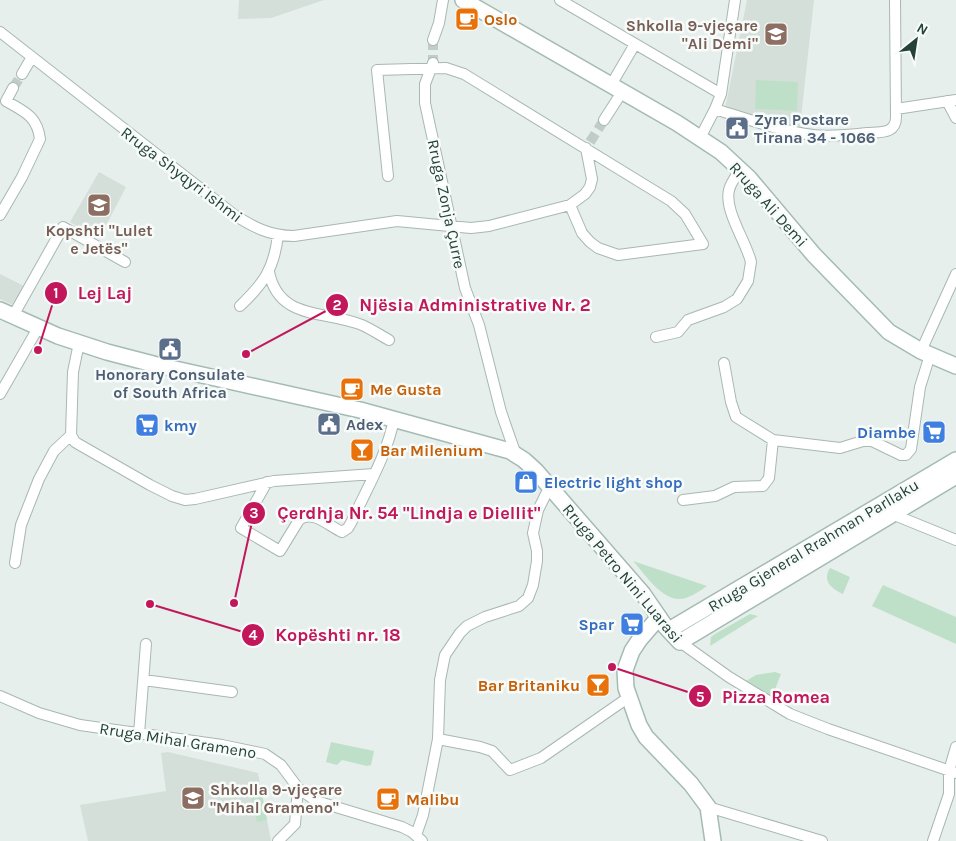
<svg xmlns="http://www.w3.org/2000/svg" width="956" height="841" font-family="Karla,sans-serif">
  <rect width="100%" height="100%" fill="#e6efeb"/>
  <path fill="#d4dfda" d="M 239,0 L 324,0 L 271,18 L 238,19 Z
    M 747,0 L 814,0 L 800,127 L 725,109 Z
    M 99,172 L 126,187 L 99,239 L 70,222 Z
    M 0,274 L 26,287 L 15,306 L 0,299 Z
    M 168,752 L 258,773 L 271,841 L 88,841 L 80,805 L 166,791 L 161,753 Z"/>
  <path fill="#bfe0c8" d="M 756,80 L 798,82 L 797,111 L 755,109 Z
    M 633,561 L 707,586 C 701,590 694,595 686,598 C 664,605 646,575 633,561 Z
    M 830,568 L 850,577 L 843,594 C 831,588 822,581 830,568 Z
    M 883,585 L 956,617 L 956,644 L 872,606 Z
    M 750,614 L 758,616 L 710,646 L 711,637 L 715,634 Z
    M 775,672 L 781,674 L 772,697 L 746,681 L 756,675 Z
    M 331,742 L 374,751 L 371,765 L 367,766 L 342,760 L 337,765 L 326,762 Z
    M 260,784 L 267,820 L 257,822 L 249,787 Z"/>
  <g fill="none" stroke-linecap="round" stroke-linejoin="round">
    <path stroke="#bfccc8" stroke-width="10" stroke-dasharray="10 5" stroke-linecap="butt" d="M 433,40 L 433,62
      M 13,88 L 22,74
      M 590,142 L 604,120"/>
    <g stroke="#a8b8b2" stroke-width="12">
      <path id="street" d="M 560,0 L 721,94
        M 0,32 L 233,214 C 253,227 270,236 294,236 L 397,221 L 471,228 L 489,226 L 570,205 L 585,194 L 590,187 L 592,179 L 586,148
        M 433,40 L 439,23 L 443,0
        M 433,63 L 425,84 L 425,103 L 465,288 L 479,325 L 501,412 L 516,455
        M 22,74 L 32,57
        M 611,85 L 635,44
        M 947,101 L 956,118
        M 715,109 C 747,119 780,131 813,135 C 831,137 849,135 867,133 C 881,132 896,134 896,117 L 895,0
        M 896,109 L 956,100
        M 604,120 L 622,92
        M 700,138 L 715,109 L 721,94 L 735,0
        M 388,176 L 377,70 L 446,68 L 464,74 L 671,201 L 685,214 L 703,244 L 618,255 L 598,248 L 590,242 L 582,233 L 570,205
        M 0,215 L 22,177 L 40,139 C 37,116 25,112 6,101 L 13,88
        M 269,272 C 279,321 326,310 362,325 C 371,329 380,335 389,340
        M 240,306 C 264,283 274,269 278,235
        M 13,316 L 63,227 L 125,262
        M 656,337 L 678,332 L 688,320 L 724,307 L 737,299 L 748,281 L 751,262 C 746,241 724,211 729,190 C 731,182 736,176 741,169
        M 79,343 L 73,372 L 71,435 L 75,442 L 80,445 L 150,485 L 172,496 L 185,500 L 195,499 L 274,481 L 374,474
        M 921,351 L 956,274
        M 724,363 L 731,402 L 736,417 L 773,440 L 840,448 L 863,441 L 872,441 L 901,455 L 906,455 L 911,449 L 920,387 L 930,355
        M 0,394 L 38,328
        M 267,482 L 241,528 L 280,551 L 299,520 C 312,509 329,526 342,532 L 348,528 L 352,521 C 367,488 387,455 394,419
        M 683,500 L 715,496 L 734,487 L 763,486 L 769,478 L 773,440
        M 892,514 L 956,540
        M 15,563 L 21,525 L 39,479 L 54,451 L 71,435
        M 680,642 L 729,677 L 790,714 L 828,729 L 956,773
        M 144,680 L 232,692
        M 0,696 L 39,713 L 80,725 L 222,745 L 265,754 L 281,765 L 298,788 L 316,801 L 402,827 L 412,832 L 422,841
        M 139,734 L 146,644
        M 438,739 L 480,747 L 492,751 L 510,770 L 541,758 L 629,697
        M 708,807 L 822,841
        M 416,835 L 423,815 L 438,739 L 440,680 L 445,655 L 460,633 L 467,626 L 485,617 L 519,606 L 528,598 L 533,585 L 537,561 L 537,551 L 533,533 L 538,510 L 550,486
        M 278,841 L 295,824 L 298,788
        M 933,841 L 949,794 L 949,771 L 956,747"/>
    </g>
    <g stroke="#a4bbb3" stroke-width="18">
      <path id="secondary" d="M 463,0 L 677,123 L 721,152 L 749,178 L 814,255 L 889,332 L 921,351 L 956,366
        M 0,310 L 58,336 L 107,352 L 157,365 L 360,410 L 510,451 L 524,460 L 536,471 L 643,594 L 665,626 L 680,642 L 956,476
        M 659,617 L 640,639 L 632,651 L 625,670 L 626,688 L 639,725 L 646,737 L 691,784 L 708,807 L 713,841
        M 669,630 L 956,460"/>
    </g>
    <use href="#street" stroke="#fff" stroke-width="10"/>
    <use href="#secondary" stroke="#fff" stroke-width="15"/>
  </g>
  <defs>
    <g id="cafe-square" transform="scale(1.25)"><rect x="-9" y="-9" width="18" height="18" rx="4" fill="#e8710a" stroke="#f7fbf9"/><path d="M-5.5-4.5H6V0H3Q3 3.5 0 3.5H-2.5Q-5.5 3.5-5.5 0ZM3-3.2v2h1.7v-2ZM-6 4.5H4V6H-6Z" fill="#fff"/></g>
    <g id="school-square" transform="scale(1.25)"><rect x="-9" y="-9" width="18" height="18" rx="4" fill="#8d6e63" stroke="#f7fbf9"/><path d="M0-5L7-2L0 1L-7-2ZM-4 1L0 2.5L4 1V4Q0 6-4 4Z" fill="#fff"/></g>
    <g id="civic-square" transform="scale(1.25)"><rect x="-9" y="-9" width="18" height="18" rx="4" fill="#5c6f8a" stroke="#f7fbf9"/><path d="M-.6-6.5H3V-4.5H.6V-3L4-1V1h2V6H-6V1h2V-1L-.6-3ZM-1.2 2.5V6h2.4V2.5Z" fill="#fff"/></g>
    <g id="supermarket-square" transform="scale(1.25)"><rect x="-9" y="-9" width="18" height="18" rx="4" fill="#3f7fe0" stroke="#f7fbf9"/><path d="M-6-5.5h2.5l.6 2H6L4.5 2H-2.5L-4.4-4H-6ZM-1.5 3.2a1.3 1.3 0 1 0 .1 0ZM3 3.2a1.3 1.3 0 1 0 .1 0Z" fill="#fff"/></g>
    <g id="bar-square" transform="scale(1.25)"><rect x="-9" y="-9" width="18" height="18" rx="4" fill="#e8710a" stroke="#f7fbf9"/><path d="M-6-5H6L.8 .8V4.5H3.5V6h-7V4.5H-.8V.8Z" fill="#fff"/></g>
    <g id="shop-square" transform="scale(1.25)"><rect x="-9" y="-9" width="18" height="18" rx="4" fill="#3f7fe0" stroke="#f7fbf9"/><path d="M-5-2.5h2.3a2.7 3.5 0 0 1 5.4 0H5L5.5 6h-11ZM-1.5-2.5h3a1.5 2.3 0 0 0-3 0Z" fill="#fff"/></g>
  </defs>
  <g fill-rule="evenodd">
    <use href="#cafe-square" x="467" y="19"/>
    <use href="#school-square" x="776" y="34"/>
    <use href="#civic-square" x="737" y="128"/>
    <use href="#school-square" x="99" y="205"/>
    <use href="#civic-square" x="170" y="349"/>
    <use href="#cafe-square" x="352" y="389"/>
    <use href="#civic-square" x="329" y="424"/>
    <use href="#supermarket-square" x="147" y="425"/>
    <use href="#supermarket-square" x="934" y="432"/>
    <use href="#bar-square" x="362" y="450"/>
    <use href="#shop-square" x="526" y="482"/>
    <use href="#supermarket-square" x="632" y="624"/>
    <use href="#bar-square" x="598" y="685"/>
    <use href="#school-square" x="193" y="798"/>
    <use href="#cafe-square" x="388" y="799"/>
  </g>
  <g text-anchor="middle" stroke-width="5" stroke-linejoin="round" paint-order="stroke">
    <g font-size="16" font-weight="bold" fill="#c56008" stroke="#f7fbf9" text-anchor="start">
      <text x="484" y="25">Oslo</text>
      <text x="370" y="395">Me Gusta</text>
      <text x="380" y="456">Bar Milenium</text>
      <text x="580" y="691" text-anchor="end">Bar Britaniku</text>
      <text x="406" y="805">Malibu</text>
    </g>
    <g font-size="16" font-weight="bold" fill="#785e54" stroke="#f7fbf9" text-anchor="end">
      <text x="758" y="31">Shkolla 9-vjeçare<tspan x="758" dy="18">"Ali Demi"</tspan></text>
      <text x="99" y="236" text-anchor="middle">Kopshti "Lulet<tspan x="99" dy="18">e Jetës"</tspan></text>
      <text x="210" y="795" text-anchor="start">Shkolla 9-vjeçare<tspan x="210" dy="18">"Mihal Grameno"</tspan></text>
    </g>
    <g font-size="16" font-weight="bold" fill="#4e5e75" stroke="#f7fbf9" text-anchor="start">
      <text x="754" y="125">Zyra Postare<tspan x="754" dy="18">Tirana 34 - 1066</tspan></text>
      <text x="170" y="380" text-anchor="middle">Honorary Consulate<tspan x="170" dy="18">of South Africa</tspan></text>
      <text x="346" y="430">Adex</text>
    </g>
    <g font-size="16" fill="#24423a" stroke="#f7fbf9">
      <text transform="translate(182 174) rotate(37)" y="6">Rruga Shyqyri Ishmi</text>
      <text transform="translate(447 204) rotate(78)" y="6">Rruga Zonja Çurre</text>
      <text transform="translate(769 204) rotate(48)" y="6">Rruga Ali Demi</text>
      <text transform="translate(813 545) rotate(-31)" y="6">Rruga Gjeneral Rrahman Parllaku</text>
      <text transform="translate(623 573) rotate(50)" y="6">Rruga Petro Nini Luarasi</text>
      <text transform="translate(178 740) rotate(9)" y="6">Rruga Mihal Grameno</text>
    </g>
    <g font-size="16" font-weight="bold" fill="#366cbe" stroke="#f7fbf9" text-anchor="start">
      <text x="164" y="431">kmy</text>
      <text x="916" y="438" text-anchor="end">Diambe</text>
      <text x="544" y="488">Electric light shop</text>
      <text x="614" y="630" text-anchor="end">Spar</text>
    </g>
  </g>
  <path fill="none" stroke="#c2185b" stroke-width="2" d="M38 350L56 293M246 354L337 305M234 603L254 513M150 604L253 635M612 667L700 696"/>
  <g fill="#c2185b" stroke="#f7fbf9" stroke-width="2">
    <circle cx="38" cy="350" r="5"/>
    <circle cx="246" cy="354" r="5"/>
    <circle cx="234" cy="603" r="5"/>
    <circle cx="150" cy="604" r="5"/>
    <circle cx="612" cy="667" r="5"/>
    <circle cx="56" cy="293" r="12"/>
    <circle cx="337" cy="305" r="12"/>
    <circle cx="254" cy="513" r="12"/>
    <circle cx="253" cy="635" r="12"/>
    <circle cx="700" cy="696" r="12"/>
  </g>
  <g font-size="15" text-anchor="middle" font-weight="bold" fill="#fff">
    <text x="56" y="298">1</text>
    <text x="337" y="310">2</text>
    <text x="254" y="518">3</text>
    <text x="253" y="640">4</text>
    <text x="700" y="702">5</text>
  </g>
  <g font-size="18" text-anchor="middle" font-weight="bold" fill="#c2185b" stroke="#f7fbf9" stroke-width="5" stroke-linejoin="round" paint-order="stroke">
    <text x="105" y="299">Lej Laj</text>
    <text x="475" y="311">Njësia Administrative Nr. 2</text>
    <text x="409" y="519">Çerdhja Nr. 54 "Lindja e Diellit"</text>
    <text x="338" y="641">Kopështi nr. 18</text>
    <text x="776" y="703">Pizza Romea</text>
  </g>
  <g transform="translate(916 40) rotate(30)" stroke="#f7fbf9" stroke-width="4" paint-order="stroke">
  <path d="M0-4L9 19L0 12L-9 19Z" fill="#24423a"/>
  <text y="-8" font-size="14" font-weight="bold" text-anchor="middle" fill="#24423a">N</text>
  </g>
</svg>
